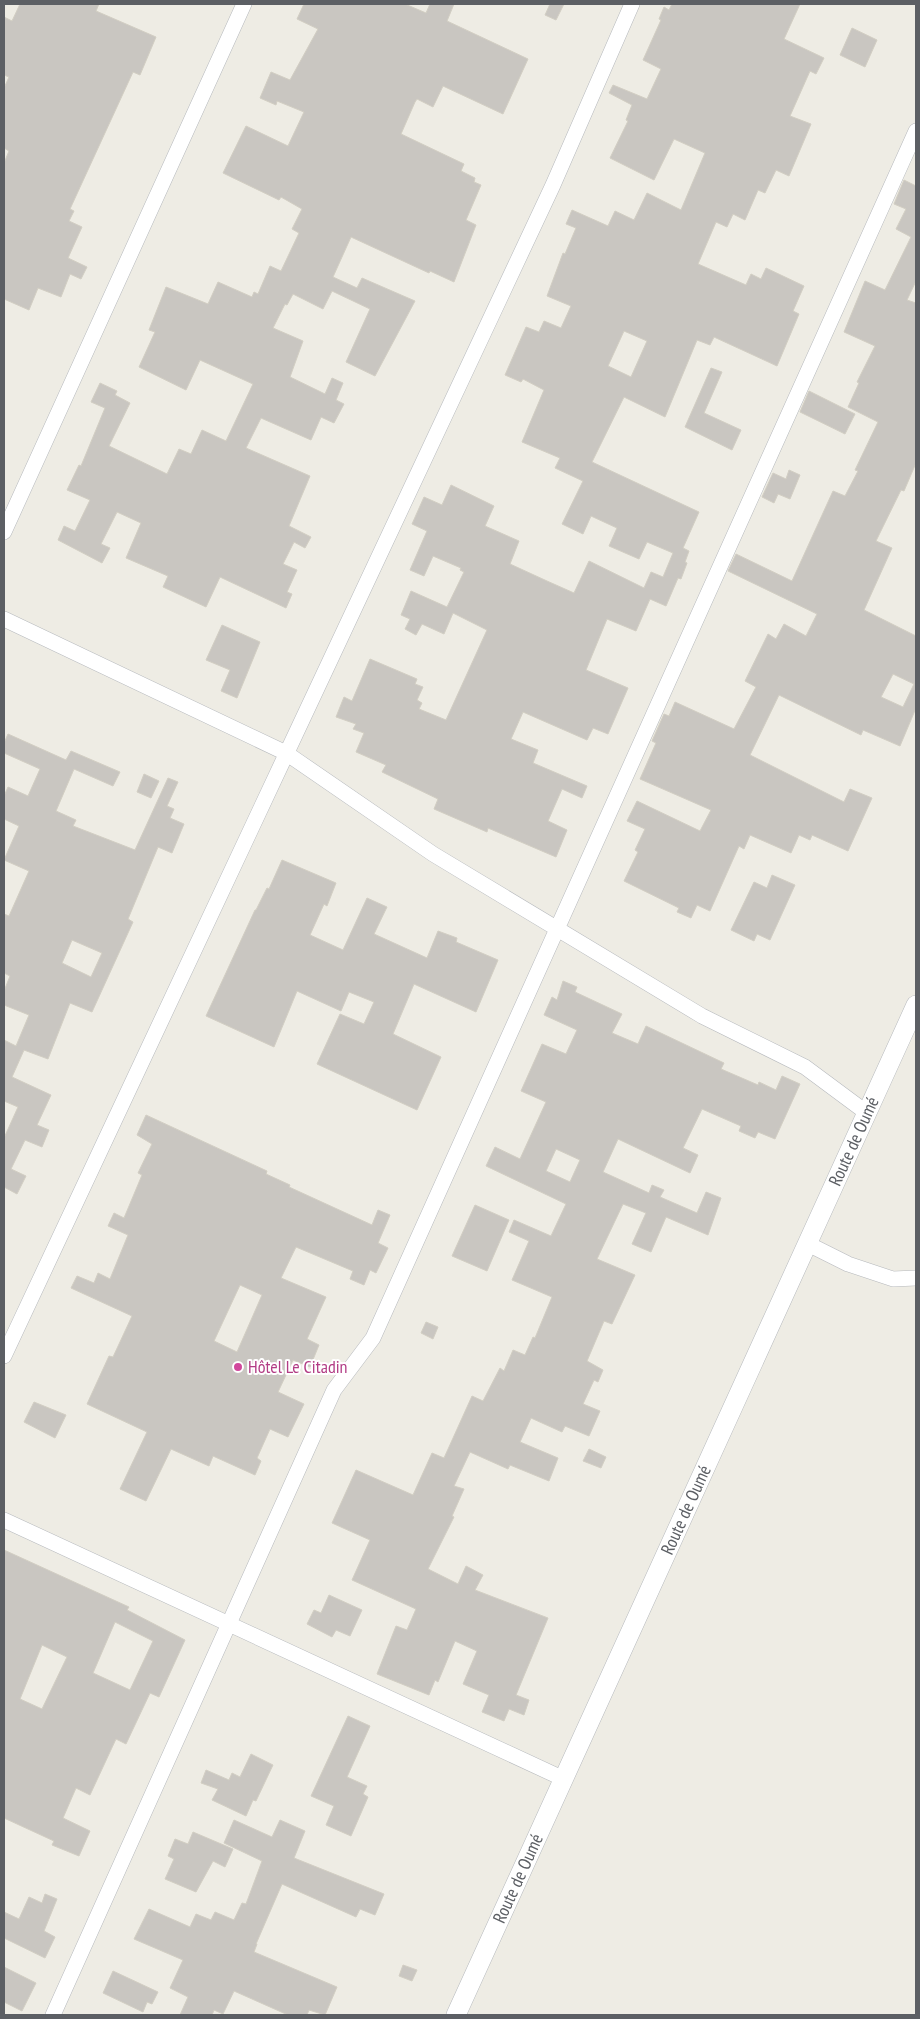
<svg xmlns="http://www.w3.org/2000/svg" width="920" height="2019" font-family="'PT Sans Narrow',sans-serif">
  <rect width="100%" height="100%" fill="#eeece4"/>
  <path fill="#c9c6c1" stroke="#d2cec3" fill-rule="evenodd" d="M 20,4 L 99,4 L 96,11 L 156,37 L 140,75 L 133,72 L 70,209 L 74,211 L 69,221 L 82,227 L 68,258 L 87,267 L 81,279 L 70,274 L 61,297 L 38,288 L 29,310 L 4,299 L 4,163 L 9,151 L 4,148 L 4,88 L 9,77 L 4,75 L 4,17 L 12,21 Z
    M 304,4 L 405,4 L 426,13 L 430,4 L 454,4 L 447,21 L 528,59 L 503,114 L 443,86 L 433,107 L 417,99 L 415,102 L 401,134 L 464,164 L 461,171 L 475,178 L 474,182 L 481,185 L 466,220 L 476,225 L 454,282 L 430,271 L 429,273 L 351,237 L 333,277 L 357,288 L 362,278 L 415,301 L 375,376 L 346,362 L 370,309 L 332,291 L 323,309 L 293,294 L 287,305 L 285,304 L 273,328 L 303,341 L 290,377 L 325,394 L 332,378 L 343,383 L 336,400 L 344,404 L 334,423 L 321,417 L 311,440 L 261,418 L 246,448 L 310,476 L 289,526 L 311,537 L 305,548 L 294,542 L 283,564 L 297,570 L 287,592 L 292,594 L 286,608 L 220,577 L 206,607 L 163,587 L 168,576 L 126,558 L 141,523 L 117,512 L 101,544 L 110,548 L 102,563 L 58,540 L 64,526 L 75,531 L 90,500 L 67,490 L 79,465 L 81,466 L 105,408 L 91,402 L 100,383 L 117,391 L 115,395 L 130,403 L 109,446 L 167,474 L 179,449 L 191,454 L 202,430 L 226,441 L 253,384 L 200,360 L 186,390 L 139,367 L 155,332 L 149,330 L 166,287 L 208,304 L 218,282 L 252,297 L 254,292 L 258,294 L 270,266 L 281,271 L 299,233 L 292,229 L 302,209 L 281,197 L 279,200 L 223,173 L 246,126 L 288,146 L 304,112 L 277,101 L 276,105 L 260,98 L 271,72 L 290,80 L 318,29 L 297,19 Z
    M 550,4 L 564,4 L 556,20 L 545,15 Z
    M 672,4 L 800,4 L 784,39 L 824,58 L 816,74 L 810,71 L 790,116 L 811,124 L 789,176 L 776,170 L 765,193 L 758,190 L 745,220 L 733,214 L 727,227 L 716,222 L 698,264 L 746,285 L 751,274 L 761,279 L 766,268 L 804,286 L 793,311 L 799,314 L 777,366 L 714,337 L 710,345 L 697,340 L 665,417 L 624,397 L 592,462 L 699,512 L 683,548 L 689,551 L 685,562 L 687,563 L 681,579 L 678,578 L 666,606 L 650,599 L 636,631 L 607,619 L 586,670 L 628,688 L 608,734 L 593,728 L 587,740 L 523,712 L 511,739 L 538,750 L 533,763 L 587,786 L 582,798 L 562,789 L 548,821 L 567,830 L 556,857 L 488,828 L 487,832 L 434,809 L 438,799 L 382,772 L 386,765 L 356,752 L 364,733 L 353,729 L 356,724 L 336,717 L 344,697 L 352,701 L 370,659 L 417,679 L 415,684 L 423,687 L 417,700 L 422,703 L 419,709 L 446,720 L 487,630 L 453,613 L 444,634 L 422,624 L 416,635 L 405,629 L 410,619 L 401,615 L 411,591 L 447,607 L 464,572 L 460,570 L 461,568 L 433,556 L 424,576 L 410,570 L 427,531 L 412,524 L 424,497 L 442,505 L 451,485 L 494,506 L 485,526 L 519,541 L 510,564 L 547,581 L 574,593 L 589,561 L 644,588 L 651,572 L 663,577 L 673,553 L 647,542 L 639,559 L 609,546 L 617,528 L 591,516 L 583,534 L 562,524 L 583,481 L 555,468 L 560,458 L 522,442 L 544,390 L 523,379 L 521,382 L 505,375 L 526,327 L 539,332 L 544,321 L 561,328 L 571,306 L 547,296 L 563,253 L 565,254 L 576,228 L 566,224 L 572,210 L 608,226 L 615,211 L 634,220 L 647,193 L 681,210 L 705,153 L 674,139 L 654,180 L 610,158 L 628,121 L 626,120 L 632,105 L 609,93 L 613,85 L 647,99 L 661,69 L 643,60 L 661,20 L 659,19 L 664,7 L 669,10 ZM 624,331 L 647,341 L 631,377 L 608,366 Z
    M 852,28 L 877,40 L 865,67 L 840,55 Z
    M 904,180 L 916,186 L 916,281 L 907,300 L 916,303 L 916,463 L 904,491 L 901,490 L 876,541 L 892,548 L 864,610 L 916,636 L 916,708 L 900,746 L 863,730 L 861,735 L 779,695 L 750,755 L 844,802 L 850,789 L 872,798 L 848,851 L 812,835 L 810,840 L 799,835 L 791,853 L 750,835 L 744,849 L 739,846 L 710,911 L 697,905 L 691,918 L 677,912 L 679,908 L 624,881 L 638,852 L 635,850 L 645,829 L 627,821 L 637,801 L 700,831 L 711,810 L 640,779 L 656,743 L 652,741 L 664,714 L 669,716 L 675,702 L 734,729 L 756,687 L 745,681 L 768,634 L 776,639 L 784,624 L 806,636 L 817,614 L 728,571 L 736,554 L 792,581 L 833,491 L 845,496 L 858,471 L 855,470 L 878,422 L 848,407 L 859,383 L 857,382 L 875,346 L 844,332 L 865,281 L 885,290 L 911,237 L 896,229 L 906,209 L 894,204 ZM 893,674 L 914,684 L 903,707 L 881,697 Z
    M 711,368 L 722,372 L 704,413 L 741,430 L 732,450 L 685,427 Z
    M 809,391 L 855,414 L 845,434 L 800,412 Z
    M 789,470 L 800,475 L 790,499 L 778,494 L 774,503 L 762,497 L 773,473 L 786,479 Z
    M 222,625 L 260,642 L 237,698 L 221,691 L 230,670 L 206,660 Z
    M 8,734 L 66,760 L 71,751 L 120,772 L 113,786 L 74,769 L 56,811 L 76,820 L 73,826 L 135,850 L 168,778 L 178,782 L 167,806 L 174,809 L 170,818 L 184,824 L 172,853 L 158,847 L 128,919 L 133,922 L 92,1012 L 70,1003 L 48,1059 L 24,1050 L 12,1077 L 51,1095 L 37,1125 L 49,1130 L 42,1147 L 25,1140 L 11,1169 L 26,1176 L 17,1194 L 4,1187 L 4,1138 L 18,1107 L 4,1101 L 4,1040 L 16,1046 L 29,1015 L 4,1005 L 4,991 L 10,976 L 4,973 L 4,914 L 9,916 L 29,871 L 4,860 L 19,826 L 4,819 L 4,796 L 8,787 L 28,796 L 40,769 L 4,753 L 4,743 ZM 72,940 L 102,953 L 91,977 L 62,963 Z
    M 144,774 L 159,781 L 151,798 L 137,792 Z
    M 282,860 L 336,883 L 327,906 L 324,904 L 310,935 L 343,950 L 367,898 L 387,907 L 374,934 L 427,958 L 438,931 L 457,938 L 456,942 L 498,960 L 476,1012 L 414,984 L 393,1034 L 441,1057 L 417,1110 L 317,1064 L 340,1014 L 364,1024 L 374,1002 L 349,992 L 341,1011 L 297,991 L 274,1047 L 206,1016 L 255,910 L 256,910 L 267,888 L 269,889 Z
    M 772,875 L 795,885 L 770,940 L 757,934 L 754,941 L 731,930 L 754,882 L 767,888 Z
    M 563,981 L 577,987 L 575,992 L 622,1014 L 612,1033 L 638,1044 L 646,1026 L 724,1063 L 721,1069 L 758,1085 L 759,1082 L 776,1090 L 782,1076 L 800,1084 L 775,1139 L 758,1132 L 755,1138 L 739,1131 L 741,1126 L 702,1109 L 683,1148 L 698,1155 L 690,1173 L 618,1139 L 603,1172 L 649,1193 L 652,1185 L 664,1190 L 660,1197 L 697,1213 L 706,1192 L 721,1198 L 708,1235 L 666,1217 L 651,1252 L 632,1244 L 646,1213 L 623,1204 L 597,1259 L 635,1275 L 612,1324 L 604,1321 L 587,1361 L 603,1370 L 598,1382 L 594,1380 L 583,1404 L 600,1411 L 589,1436 L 565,1426 L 562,1432 L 531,1418 L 520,1442 L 558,1458 L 549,1481 L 510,1465 L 508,1469 L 470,1452 L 454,1486 L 464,1489 L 452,1516 L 454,1517 L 428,1569 L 458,1584 L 466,1566 L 483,1575 L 475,1590 L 548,1618 L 516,1695 L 529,1700 L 524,1715 L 509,1709 L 504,1721 L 482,1712 L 489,1695 L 463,1684 L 477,1651 L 455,1641 L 438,1682 L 435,1680 L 429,1695 L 377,1674 L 396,1626 L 407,1630 L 416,1609 L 352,1580 L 370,1540 L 332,1523 L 356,1470 L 413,1495 L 432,1453 L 444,1458 L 472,1396 L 483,1401 L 500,1368 L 504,1371 L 513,1350 L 525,1355 L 533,1337 L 535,1338 L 552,1297 L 512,1280 L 529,1241 L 509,1232 L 514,1220 L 551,1236 L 566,1204 L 486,1166 L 495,1147 L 520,1159 L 546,1102 L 521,1091 L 542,1044 L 566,1054 L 577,1030 L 544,1015 L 552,997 L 557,1000 ZM 556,1149 L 580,1160 L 570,1182 L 546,1171 Z
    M 146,1115 L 267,1171 L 266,1174 L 290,1185 L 289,1187 L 372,1225 L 378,1210 L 390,1215 L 378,1243 L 388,1248 L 376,1273 L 370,1270 L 364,1285 L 350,1279 L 353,1271 L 296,1247 L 281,1278 L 326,1297 L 307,1339 L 319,1345 L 310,1367 L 293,1360 L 278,1392 L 304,1404 L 288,1437 L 270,1429 L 257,1458 L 261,1461 L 255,1475 L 213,1456 L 209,1466 L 171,1449 L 146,1501 L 120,1489 L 147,1432 L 87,1404 L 109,1356 L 113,1357 L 132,1316 L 71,1288 L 77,1276 L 94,1283 L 98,1273 L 110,1279 L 128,1235 L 108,1226 L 114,1213 L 124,1218 L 142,1175 L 138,1173 L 152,1144 L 137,1135 ZM 240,1285 L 262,1295 L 237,1352 L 214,1341 Z
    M 475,1205 L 509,1220 L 487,1271 L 452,1256 Z
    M 426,1322 L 438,1327 L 433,1339 L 421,1333 Z
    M 34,1402 L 66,1415 L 55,1438 L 24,1422 Z
    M 589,1449 L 606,1457 L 601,1468 L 583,1461 Z
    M 4,1550 L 129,1607 L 127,1610 L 185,1640 L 159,1697 L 150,1693 L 126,1744 L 116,1739 L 90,1795 L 76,1788 L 63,1818 L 90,1831 L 79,1856 L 52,1845 L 54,1841 L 4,1818 ZM 115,1622 L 153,1641 L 130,1690 L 93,1673 ZM 42,1645 L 67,1657 L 42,1709 L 20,1699 Z
    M 329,1595 L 362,1610 L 350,1636 L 336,1630 L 332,1637 L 307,1624 L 314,1610 L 321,1613 Z
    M 348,1716 L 370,1726 L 347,1777 L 367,1786 L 363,1794 L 368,1797 L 351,1836 L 326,1825 L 334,1806 L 311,1796 Z
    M 251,1754 L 273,1765 L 256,1801 L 253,1800 L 246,1816 L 212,1800 L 218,1789 L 201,1783 L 206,1770 L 229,1780 L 232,1773 L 240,1777 Z
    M 234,1820 L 272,1837 L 280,1820 L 305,1831 L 294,1858 L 384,1894 L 375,1915 L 360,1909 L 356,1917 L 282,1884 L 256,1944 L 257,1944 L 254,1952 L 337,1987 L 325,2015 L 309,2010 L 307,2015 L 288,2015 L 234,1991 L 223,2014 L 214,2010 L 212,2015 L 180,2015 L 188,1997 L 170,1988 L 183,1960 L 134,1939 L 149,1909 L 190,1927 L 196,1914 L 211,1920 L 215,1912 L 234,1920 L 242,1903 L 246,1904 L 262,1861 L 224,1843 Z
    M 193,1832 L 233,1849 L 225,1867 L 213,1861 L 196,1892 L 165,1879 L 174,1859 L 168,1856 L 175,1839 L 188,1844 Z
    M 45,1894 L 57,1899 L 44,1931 L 55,1937 L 45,1958 L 4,1938 L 4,1912 L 19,1919 L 29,1897 L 42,1903 Z
    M 403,1965 L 417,1970 L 412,1981 L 399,1976 Z
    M 4,1967 L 36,1983 L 22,2011 L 4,2002 Z
    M 113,1971 L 158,1992 L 152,2004 L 147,2002 L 143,2012 L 103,1993 Z"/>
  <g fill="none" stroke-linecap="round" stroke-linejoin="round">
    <g stroke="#b6b9bd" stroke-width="16">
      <path id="minor" d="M 4,532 L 244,4
        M 4,619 L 286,753 L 433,854 L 702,1016 L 805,1067 L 867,1113
        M 808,1244 L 848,1264 L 893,1279 L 916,1278
        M 4,1356 L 553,185 L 632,4
        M 4,1520 L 564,1779
        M 53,2015 L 334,1390 L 373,1338 L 916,131"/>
    </g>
    <g stroke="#b6b9bd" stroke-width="20">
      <g id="tertiary">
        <path id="s1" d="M 456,2015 L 916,1005"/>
      </g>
    </g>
    <use href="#minor" stroke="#fff" stroke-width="15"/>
    <use href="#tertiary" stroke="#fff" stroke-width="19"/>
  </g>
  <circle fill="#d1479c" stroke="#fff" stroke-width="2" cx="238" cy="1367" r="5"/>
  <g text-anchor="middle" stroke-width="4" stroke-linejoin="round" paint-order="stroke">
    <g font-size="18" fill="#5c5f64" stroke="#fff">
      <text dy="6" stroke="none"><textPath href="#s1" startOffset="960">Route de Oumé</textPath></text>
      <text dy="6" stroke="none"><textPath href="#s1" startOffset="555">Route de Oumé</textPath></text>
      <text dy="6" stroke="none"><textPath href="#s1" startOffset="150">Route de Oumé</textPath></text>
    </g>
    <g font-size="18" fill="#b23c85" stroke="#fff" text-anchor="start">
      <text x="248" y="1373">Hôtel Le Citadin</text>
    </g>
  </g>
  <rect width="920" height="2019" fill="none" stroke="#5c5f64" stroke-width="10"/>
</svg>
